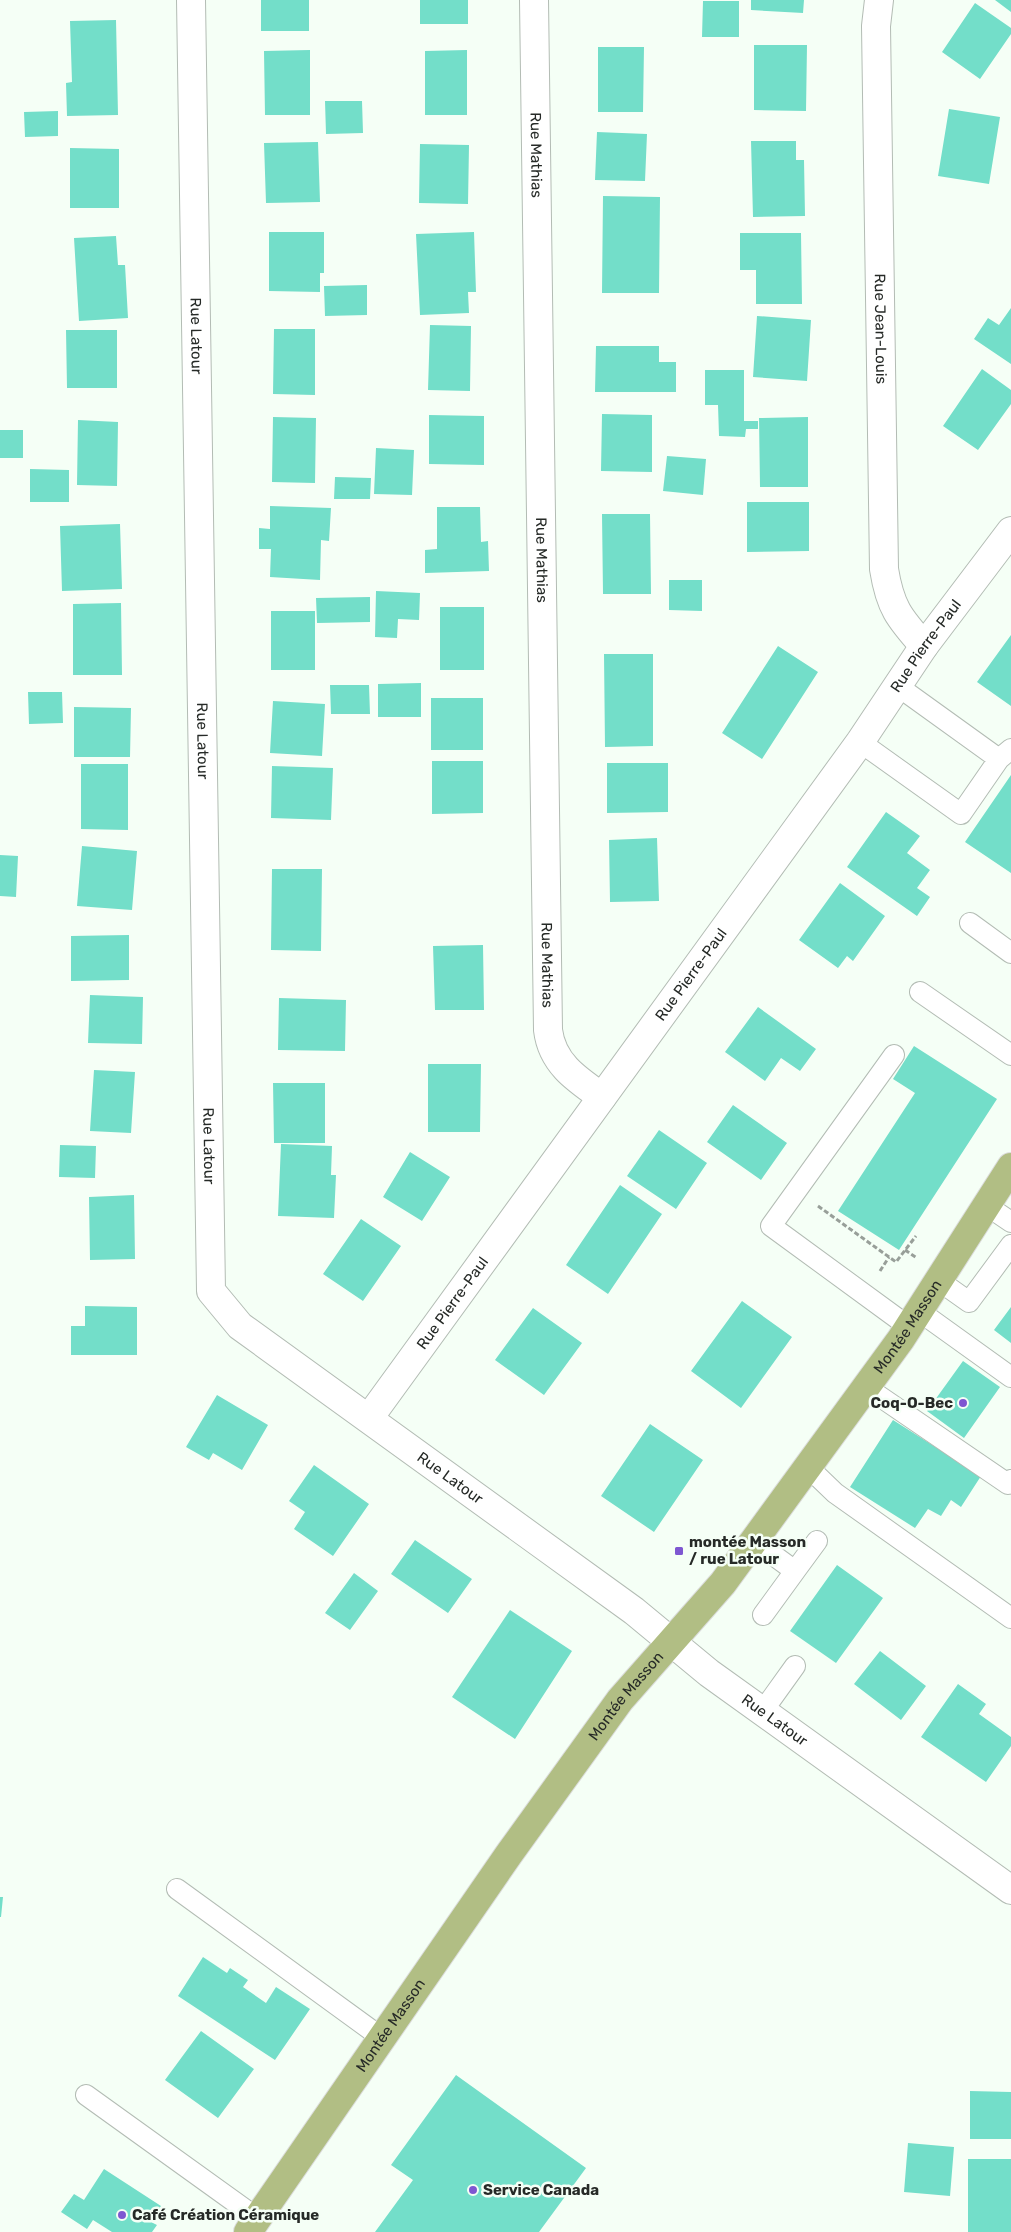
<svg xmlns="http://www.w3.org/2000/svg" width="1011" height="2232" font-family="Rubik,sans-serif">
  <rect width="100%" height="100%" fill="#f5fff6"/>
  <path fill="#73dec9" d="M 261,0 L 309,0 L 309,31 L 261,31 Z
    M 420,0 L 468,0 L 468,24 L 420,24 Z
    M 751,0 L 804,0 L 803,13 L 751,10 Z
    M 995,0 L 1011,0 L 1011,12 Z
    M 703,1 L 739,1 L 739,37 L 702,37 Z
    M 975,3 L 1011,28 L 1011,34 L 980,79 L 942,52 Z
    M 116,20 L 118,115 L 67,116 L 66,83 L 72,82 L 70,21 Z
    M 754,45 L 807,45 L 806,111 L 754,110 Z
    M 598,47 L 644,47 L 643,112 L 598,112 Z
    M 310,50 L 310,115 L 265,115 L 264,51 Z
    M 467,50 L 467,115 L 425,115 L 425,51 Z
    M 325,101 L 362,101 L 363,133 L 326,134 Z
    M 949,109 L 1000,117 L 989,184 L 938,176 Z
    M 58,111 L 58,136 L 25,137 L 24,112 Z
    M 597,132 L 647,134 L 645,181 L 595,180 Z
    M 751,141 L 796,141 L 796,160 L 804,160 L 805,216 L 753,217 Z
    M 318,142 L 320,202 L 266,203 L 264,143 Z
    M 420,144 L 469,145 L 468,204 L 419,203 Z
    M 70,148 L 119,149 L 119,208 L 70,208 Z
    M 603,196 L 660,197 L 659,293 L 602,293 Z
    M 269,232 L 324,232 L 324,273 L 320,273 L 320,292 L 269,291 Z
    M 474,232 L 476,292 L 468,292 L 469,313 L 420,315 L 416,234 Z
    M 740,233 L 801,233 L 802,304 L 756,304 L 756,270 L 740,270 Z
    M 116,236 L 118,265 L 125,265 L 128,318 L 79,321 L 74,238 Z
    M 367,285 L 367,315 L 325,316 L 324,286 Z
    M 1011,308 L 1011,364 L 974,339 L 988,318 L 999,325 Z
    M 757,316 L 811,320 L 807,381 L 753,377 Z
    M 430,325 L 471,326 L 470,391 L 428,390 Z
    M 274,329 L 315,329 L 315,395 L 273,394 Z
    M 66,330 L 117,330 L 117,388 L 67,388 Z
    M 596,346 L 659,346 L 659,362 L 676,362 L 676,392 L 595,392 Z
    M 982,369 L 1011,390 L 1011,404 L 978,450 L 943,426 Z
    M 705,370 L 744,370 L 744,421 L 758,421 L 758,429 L 746,429 L 745,437 L 719,436 L 718,405 L 705,405 Z
    M 602,414 L 652,415 L 652,472 L 601,471 Z
    M 429,415 L 484,416 L 484,465 L 429,464 Z
    M 273,417 L 316,418 L 315,483 L 272,482 Z
    M 808,417 L 808,487 L 760,487 L 759,418 Z
    M 78,420 L 118,422 L 117,486 L 77,485 Z
    M 0,430 L 23,430 L 23,458 L 0,458 Z
    M 376,448 L 414,450 L 412,495 L 374,494 Z
    M 667,456 L 706,459 L 703,495 L 663,491 Z
    M 30,469 L 69,470 L 69,502 L 30,502 Z
    M 335,477 L 371,478 L 370,499 L 334,499 Z
    M 747,502 L 809,502 L 809,551 L 747,552 Z
    M 270,506 L 331,508 L 329,541 L 321,540 L 320,580 L 270,577 L 271,549 L 259,549 L 259,528 L 270,529 Z
    M 437,507 L 480,507 L 481,542 L 488,541 L 489,571 L 425,573 L 425,550 L 437,549 Z
    M 602,514 L 650,514 L 651,594 L 603,594 Z
    M 120,524 L 122,589 L 62,591 L 60,526 Z
    M 669,580 L 702,580 L 702,611 L 669,610 Z
    M 376,591 L 420,593 L 419,620 L 398,619 L 397,638 L 375,637 Z
    M 370,597 L 370,622 L 317,623 L 316,598 Z
    M 121,603 L 122,675 L 73,675 L 73,604 Z
    M 440,607 L 484,607 L 484,670 L 440,670 Z
    M 271,611 L 315,611 L 315,670 L 271,670 Z
    M 1011,635 L 1011,706 L 977,682 Z
    M 778,646 L 818,672 L 762,759 L 722,733 Z
    M 604,654 L 653,654 L 653,746 L 605,747 Z
    M 421,683 L 421,717 L 378,717 L 378,684 Z
    M 330,685 L 369,685 L 370,714 L 331,714 Z
    M 28,692 L 62,692 L 63,723 L 29,724 Z
    M 431,698 L 483,698 L 483,750 L 431,750 Z
    M 273,701 L 325,704 L 322,756 L 270,753 Z
    M 74,707 L 131,708 L 130,757 L 74,757 Z
    M 432,761 L 483,761 L 483,813 L 432,814 Z
    M 607,763 L 668,763 L 668,812 L 607,813 Z
    M 81,764 L 128,764 L 128,830 L 81,829 Z
    M 272,766 L 333,768 L 331,820 L 271,818 Z
    M 1011,775 L 1011,873 L 965,842 Z
    M 886,812 L 920,836 L 907,853 L 930,870 L 917,888 L 930,897 L 917,916 L 847,867 Z
    M 657,838 L 659,901 L 610,902 L 609,840 Z
    M 82,846 L 137,851 L 132,910 L 77,906 Z
    M 0,855 L 18,856 L 16,897 L 0,896 Z
    M 272,869 L 322,869 L 321,951 L 271,950 Z
    M 840,883 L 885,916 L 853,961 L 847,956 L 838,968 L 799,940 Z
    M 129,935 L 129,980 L 71,981 L 71,936 Z
    M 483,945 L 484,1010 L 435,1010 L 433,946 Z
    M 90,995 L 143,997 L 142,1044 L 88,1043 Z
    M 279,998 L 346,1000 L 345,1051 L 278,1050 Z
    M 758,1007 L 816,1049 L 800,1071 L 781,1058 L 765,1081 L 725,1052 Z
    M 914,1046 L 997,1099 L 899,1250 L 838,1211 L 915,1093 L 893,1079 Z
    M 428,1064 L 481,1064 L 480,1132 L 428,1132 Z
    M 94,1070 L 135,1072 L 131,1133 L 90,1131 Z
    M 273,1083 L 325,1083 L 325,1143 L 274,1143 Z
    M 733,1105 L 787,1143 L 761,1180 L 707,1142 Z
    M 659,1130 L 707,1163 L 676,1209 L 627,1176 Z
    M 281,1144 L 332,1146 L 331,1175 L 336,1175 L 334,1218 L 278,1216 Z
    M 60,1145 L 96,1146 L 95,1178 L 59,1177 Z
    M 410,1152 L 450,1177 L 422,1221 L 383,1197 Z
    M 620,1185 L 662,1214 L 608,1294 L 566,1265 Z
    M 134,1195 L 135,1259 L 90,1260 L 89,1197 Z
    M 361,1219 L 401,1246 L 363,1301 L 323,1274 Z
    M 742,1301 L 792,1337 L 741,1408 L 691,1371 Z
    M 85,1306 L 137,1307 L 137,1355 L 71,1355 L 71,1326 L 85,1326 Z
    M 1011,1307 L 1011,1343 L 994,1330 Z
    M 533,1308 L 582,1343 L 544,1395 L 495,1360 Z
    M 963,1361 L 1000,1387 L 964,1438 L 927,1411 Z
    M 217,1395 L 268,1425 L 242,1470 L 213,1453 L 209,1460 L 186,1447 Z
    M 893,1420 L 981,1476 L 961,1507 L 951,1500 L 941,1516 L 928,1509 L 915,1528 L 850,1487 Z
    M 650,1424 L 703,1460 L 654,1532 L 601,1496 Z
    M 314,1465 L 369,1504 L 333,1556 L 294,1529 L 305,1512 L 289,1501 Z
    M 415,1540 L 472,1579 L 448,1613 L 391,1574 Z
    M 837,1565 L 883,1598 L 836,1663 L 790,1631 Z
    M 354,1573 L 378,1591 L 350,1630 L 325,1613 Z
    M 510,1610 L 572,1651 L 515,1739 L 452,1697 Z
    M 880,1651 L 926,1686 L 901,1720 L 854,1684 Z
    M 958,1684 L 986,1704 L 979,1714 L 1011,1737 L 1011,1746 L 986,1782 L 921,1737 Z
    M 0,1897 L 3,1897 L 1,1917 L 0,1917 Z
    M 203,1957 L 227,1973 L 230,1968 L 248,1980 L 243,1987 L 266,2003 L 276,1987 L 310,2009 L 275,2060 L 178,1996 Z
    M 201,2031 L 254,2069 L 218,2118 L 165,2080 Z
    M 456,2075 L 586,2168 L 539,2232 L 375,2232 L 413,2180 L 391,2165 Z
    M 970,2091 L 1011,2092 L 1011,2139 L 970,2139 Z
    M 908,2143 L 954,2147 L 950,2196 L 904,2192 Z
    M 968,2159 L 1011,2159 L 1011,2232 L 968,2232 Z
    M 104,2169 L 161,2206 L 151,2222 L 157,2225 L 152,2232 L 112,2232 L 93,2220 L 87,2229 L 61,2212 L 74,2194 L 84,2200 Z"/>
  <g fill="none" stroke-linecap="round" stroke-linejoin="round">
    <g stroke="#b3bcb4" stroke-width="22">
      <path id="service" d="M 899,687 L 999,759 L 1011,749
        M 860,742 L 961,814 L 999,759
        M 970,923 L 1011,953
        M 920,992 L 1011,1055
        M 894,1055 L 771,1226 L 909,1327
        M 986,1205 L 1011,1222
        M 938,1280 L 969,1302 L 1011,1245
        M 919,1311 L 1011,1377
        M 866,1387 L 1008,1484 L 1011,1480
        M 808,1467 L 835,1493 L 1011,1618
        M 754,1541 L 795,1571 L 763,1615
        M 795,1571 L 817,1541
        M 762,1712 L 795,1666
        M 177,1889 L 382,2038
        M 86,2095 L 257,2218"/>
    </g>
    <g stroke="#b3bcb4" stroke-width="30">
      <g id="minor">
        <path id="s1" d="M 191,0 L 211,1291 L 240,1326 L 634,1611 L 709,1673 L 1011,1890"/>
        <path id="s2" d="M 534,0 L 548,1030 C 552,1063 576,1079 602,1097"/>
        <path id="s3" d="M 879,0 L 876,26 L 884,569 C 890,607 899,618 924,646"/>
        <path id="s4" d="M 369,1418 L 860,742 L 924,646 L 1011,531"/>
      </g>
    </g>
    <g stroke="#dcdddc" stroke-width="30">
      <g id="primary">
        <path id="s5" d="M 248,2232 L 509,1854 L 620,1700 L 723,1583 L 901,1339 L 1011,1167"/>
      </g>
    </g>
    <path stroke="#989f99" stroke-width="3" stroke-dasharray="5 2.5" stroke-linecap="butt" d="M 818,1206 L 896,1262 L 916,1236
      M 905,1250 L 917,1258
      M 880,1271 L 889,1257"/>
    <use href="#service" stroke="#fff" stroke-width="20"/>
    <use href="#minor" stroke="#fff" stroke-width="28"/>
    <use href="#primary" stroke="#b1be84" stroke-width="28"/>
  </g>
  <g fill="#7e57d1" stroke="#f5fff6" stroke-width="2">
    <circle cx="963" cy="1403" r="5"/>
    <rect x="674" y="1546" width="10" height="10" rx="2.5"/>
    <circle cx="473" cy="2190" r="5"/>
    <circle cx="122" cy="2215" r="5"/>
  </g>
  <g text-anchor="middle" stroke-width="5" stroke-linejoin="round" paint-order="stroke">
    <g font-size="15" fill="#262a27" stroke="#f5fff6">
      <text dy="5" stroke="none"><textPath href="#s2" startOffset="155">Rue Mathias</textPath></text>
      <text dy="5" stroke="none"><textPath href="#s3" startOffset="329">Rue Jean-Louis</textPath></text>
      <text dy="5" stroke="none"><textPath href="#s1" startOffset="336">Rue Latour</textPath></text>
      <text dy="5" stroke="none"><textPath href="#s2" startOffset="560">Rue Mathias</textPath></text>
      <text dy="5" stroke="none"><textPath href="#s4" startOffset="952">Rue Pierre-Paul</textPath></text>
      <text dy="5" stroke="none"><textPath href="#s1" startOffset="741">Rue Latour</textPath></text>
      <text dy="5" stroke="none"><textPath href="#s2" startOffset="965">Rue Mathias</textPath></text>
      <text dy="5" stroke="none"><textPath href="#s4" startOffset="548">Rue Pierre-Paul</textPath></text>
      <text dy="5" stroke="none"><textPath href="#s1" startOffset="1146">Rue Latour</textPath></text>
      <text dy="5" stroke="none"><textPath href="#s4" startOffset="142">Rue Pierre-Paul</textPath></text>
      <text dy="5" stroke="none"><textPath href="#s5" startOffset="1121">Montée Masson</textPath></text>
      <text dy="5" stroke="none"><textPath href="#s1" startOffset="1596">Rue Latour</textPath></text>
      <text dy="5" stroke="none"><textPath href="#s5" startOffset="656">Montée Masson</textPath></text>
      <text dy="5" stroke="none"><textPath href="#s1" startOffset="2001">Rue Latour</textPath></text>
      <text dy="5" stroke="none"><textPath href="#s5" startOffset="251">Montée Masson</textPath></text>
    </g>
    <g font-size="15" font-weight="bold" fill="#262a27" stroke="#f5fff6" text-anchor="start">
      <text x="953" y="1408" text-anchor="end">Coq-O-Bec</text>
      <text x="689" y="1547">montée Masson<tspan x="689" dy="17">/ rue Latour</tspan></text>
      <text x="483" y="2195">Service Canada</text>
      <text x="132" y="2220">Café Création Céramique</text>
    </g>
  </g>
</svg>
